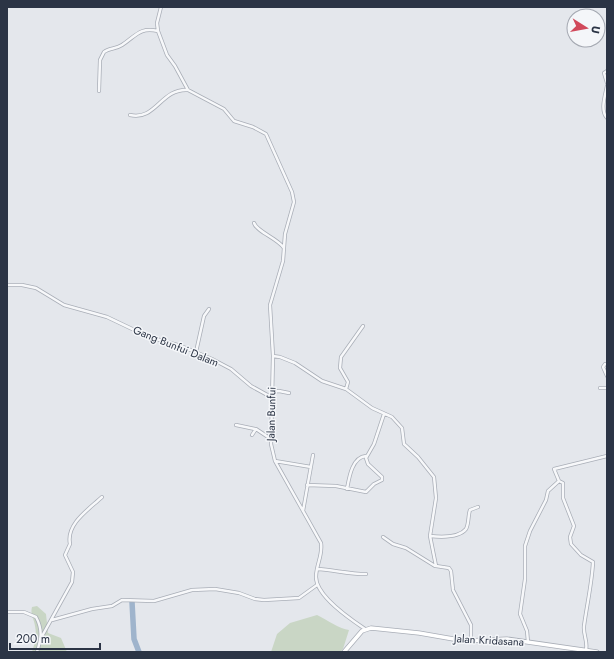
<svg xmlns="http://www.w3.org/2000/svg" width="614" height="659" font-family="Jost,sans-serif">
  <rect width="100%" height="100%" fill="#e4e7ec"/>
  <path fill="#c9d6c5" d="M 37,606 L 46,614 L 48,633 L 61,638 L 67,652 L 32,652 C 35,643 37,635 35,626 C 34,618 30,615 32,607 Z
    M 317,615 C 327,620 340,629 349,630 L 343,649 L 340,652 L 271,652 L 277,634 L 290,623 Z"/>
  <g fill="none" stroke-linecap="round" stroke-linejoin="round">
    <path stroke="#9fb4cc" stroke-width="5.5" d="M 132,602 L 134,639 L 139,652"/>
    <g stroke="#a9aeb7" stroke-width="4">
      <path id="street" d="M 161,7 L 157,23 L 158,31 L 167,55 L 175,66 L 188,90 L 224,109 L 234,121 L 253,127 L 266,134 L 292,192 L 294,202 L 285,234 L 283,261 L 270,305 L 273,356 L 271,444 L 275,461 L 321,543 C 323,555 316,565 316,577 C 316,596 350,619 365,629
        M 607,71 L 604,73 L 607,83
        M 607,86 C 605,96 600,110 607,118
        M 99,91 L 100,60 L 104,52 C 109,48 116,49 122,45 C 136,36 139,27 158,31
        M 130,115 C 156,121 161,88 188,90
        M 254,223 C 257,232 277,238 284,248
        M 7,285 L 22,285 L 36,288 L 64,305 L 107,317 L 149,337 L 181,346 L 212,359 L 231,369 L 251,386 L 271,397
        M 196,352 L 204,316 L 209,309
        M 273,356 L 280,357 L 295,363 L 322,381 L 346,389 L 372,408 L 392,417 L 402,428 L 404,444 L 418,457 L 434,477 L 436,498 L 430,536 L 436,566 L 449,568 L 451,571 L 453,590 L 471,625 L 471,641
        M 605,364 L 603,367 L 607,376
        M 600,388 L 607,388
        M 346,389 L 348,382 L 340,368 L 341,357 L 363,326
        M 272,392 L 279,391 L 289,393
        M 236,425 L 255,429
        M 252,435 L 256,429 L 271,439
        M 275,461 L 311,467
        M 559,481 L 563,483 L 563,498 L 574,526 L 570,537 L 571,544 L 581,555 L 593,562 C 592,583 587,604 584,626 C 583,635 588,641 586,650
        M 307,485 L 336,486 L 366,492 L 374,484 L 382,480 L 382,477 L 368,464 L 366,458 L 374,444 L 384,414
        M 347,489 C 349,478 352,457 366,456
        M 303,511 L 313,455
        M 430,536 C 440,537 459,538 466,529 C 469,524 468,515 470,510 L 478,507
        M 383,537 L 393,544 L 406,548 L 435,566
        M 317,569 C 334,570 349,574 366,574
        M 7,612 L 24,612 L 36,617 C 43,630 41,639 37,652
        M 52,620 L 92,609 L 112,606 L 122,600 L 154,601 L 192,590 L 215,589 L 239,593 L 255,599 L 264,600 L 299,598 L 317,585
        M 41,638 L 72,582 L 73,572 L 65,555 L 70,544 C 66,524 88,510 102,497
        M 528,642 L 527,631 L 520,614 L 525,579 L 525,546 L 530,531 L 546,500 L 548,491 L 559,481 L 554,469 L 607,456"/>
    </g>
    <g stroke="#a9aeb7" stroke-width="5">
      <path id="secondary" d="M 344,652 L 362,631 L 371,628 L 419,633 L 465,641 L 507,639 L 597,652"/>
    </g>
    <use href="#street" stroke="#f7f8fa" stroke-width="2.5"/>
    <use href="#secondary" stroke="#fff" stroke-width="3.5"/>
  </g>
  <g text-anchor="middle" stroke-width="3" stroke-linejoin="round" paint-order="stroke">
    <g font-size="11" fill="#2b3445" stroke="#f4f6f9">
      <text transform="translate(176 346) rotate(22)" y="4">Gang Bunfui Dalam</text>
      <text transform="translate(271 414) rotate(-89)" y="4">Jalan Bunfui</text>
      <text transform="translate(489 640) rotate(3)" y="4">Jalan Kridasana</text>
    </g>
  </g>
  <rect width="614" height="659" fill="none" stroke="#2b3445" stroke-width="16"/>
  <g transform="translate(586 28) rotate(101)"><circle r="19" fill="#f4f6f9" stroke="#a4a8b1"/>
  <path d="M0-3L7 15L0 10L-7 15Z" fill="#d1495b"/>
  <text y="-6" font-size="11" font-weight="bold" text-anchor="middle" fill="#2b3445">U</text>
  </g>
  <path d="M10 643v6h90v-6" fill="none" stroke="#2b3445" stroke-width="2"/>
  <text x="16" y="643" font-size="12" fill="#2b3445" stroke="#f4f6f9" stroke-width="3" paint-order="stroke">200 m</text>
</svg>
